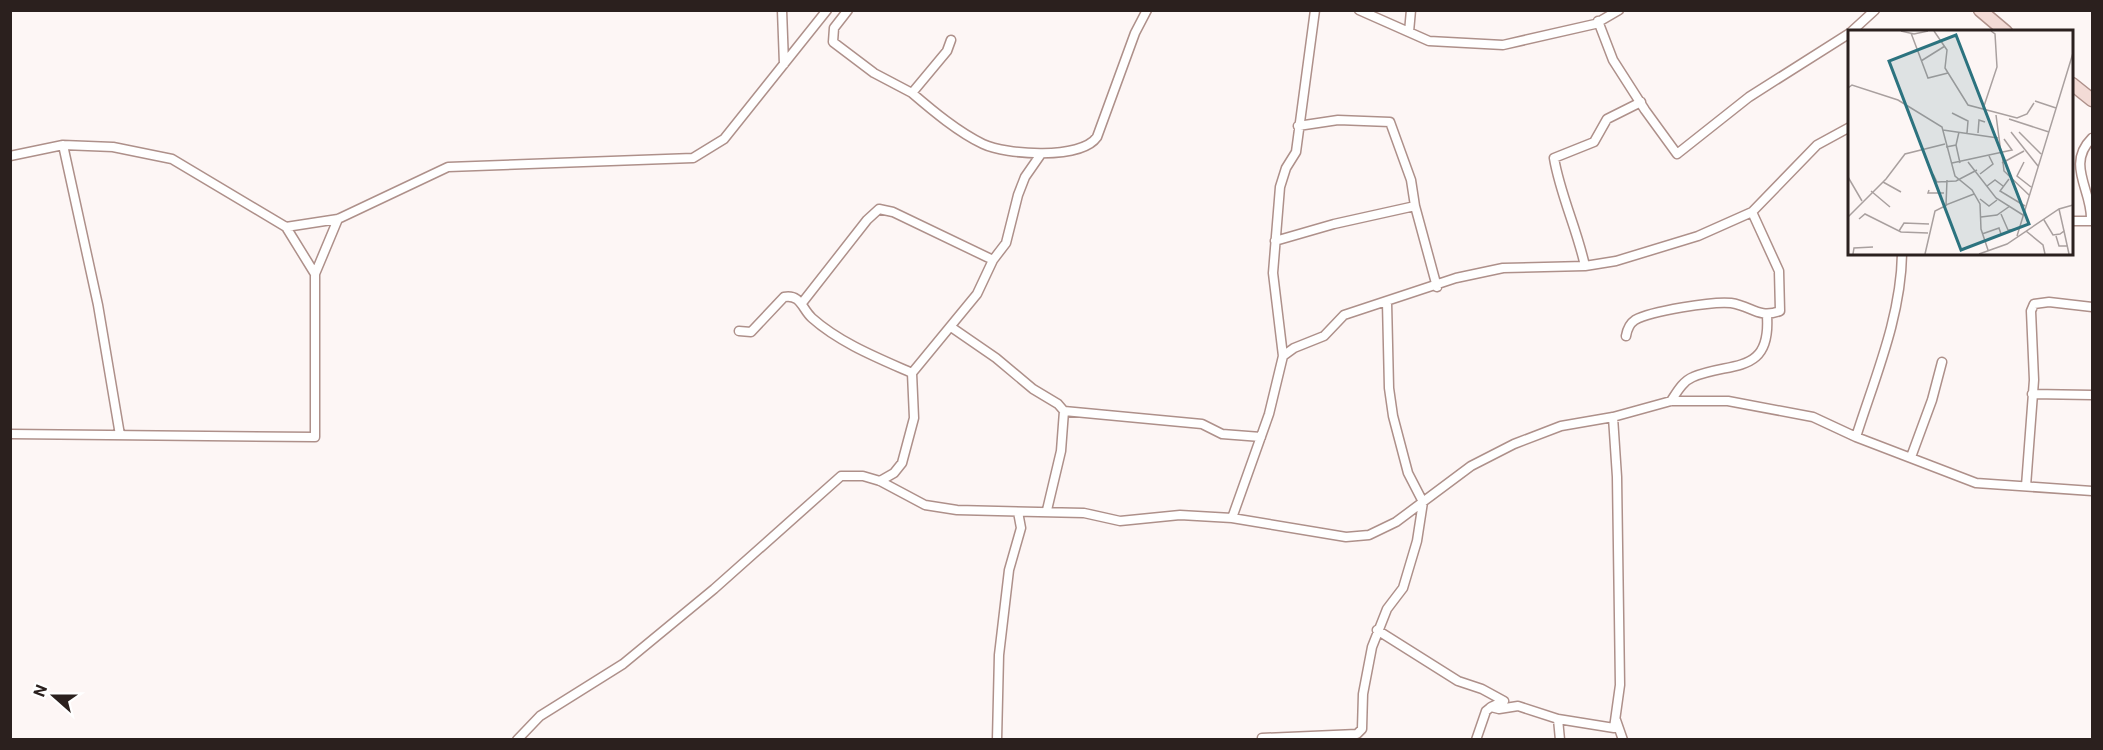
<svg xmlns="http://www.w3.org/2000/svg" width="2103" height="750" font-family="Roboto,sans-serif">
  <rect width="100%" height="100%" fill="#fdf6f5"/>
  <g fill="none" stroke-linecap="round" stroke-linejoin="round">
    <g stroke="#ae908a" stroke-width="11">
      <path id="street" d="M 782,10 L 784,64
        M 848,10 L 834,28 L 833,42 L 874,73 L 912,93
        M 1359,10 L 1429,41 L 1503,45 L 1595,24 L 1619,10
        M 1598,21 L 1613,60 L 1645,110 L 1677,154 L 1749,97 L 1850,33
        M 1409,32 L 1411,10
        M 1851,32 L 1875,10
        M 951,40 L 947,51 L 912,93 C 933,111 958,132 983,144 C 1006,155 1081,160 1097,137 L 1135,33 L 1147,10
        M 1298,126 L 1338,120 L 1390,122 L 1411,180 L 1415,206 L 1437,287
        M 63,145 L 98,305 L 120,435
        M 10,156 L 63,145 L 113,147 L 172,159 L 286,227 L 338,219 L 448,167 L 693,158 L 724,139 L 827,10
        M 2072,221 L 2091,221 C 2093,191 2065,165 2092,138
        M 286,227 L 315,274
        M 1275,241 L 1334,224 L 1415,206
        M 1585,266 C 1577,229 1560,194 1554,158 L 1594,142 L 1607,119 L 1641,102
        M 802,303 L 867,220 L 879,209 L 893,212 L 993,260
        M 951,327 L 996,358 L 1033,389 L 1058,404 L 1064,411 L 1061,451 L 1047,510
        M 739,331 L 751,332 L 784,297 C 801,294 802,309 812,318 C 840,343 878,358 912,373
        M 1626,336 C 1627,330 1629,324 1635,320 C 1651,311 1713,301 1731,303 C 1752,306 1758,319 1780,311 L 1779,271 L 1752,212
        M 1283,356 L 1294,348 L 1324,336 L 1344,315 L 1456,278 L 1503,268 L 1585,266 L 1616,261 L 1698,236 L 1752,212 L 1817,145 L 1850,127
        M 2032,394 L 2092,395
        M 1671,401 C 1677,392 1683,381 1693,377 C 1730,361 1771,376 1767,316
        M 1064,411 L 1202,424 L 1222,434 L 1261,437
        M 10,434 L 315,437 L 315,274 L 338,219
        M 1856,437 C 1875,377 1901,317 1902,254
        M 1911,457 L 1932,400 L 1942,362
        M 880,481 L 894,473 L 902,463 L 914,418 L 912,373 L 977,294 L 993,260 L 1006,243 L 1018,195 L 1025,177 L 1041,154
        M 2026,486 L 2034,380 L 2031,311 L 2034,304 L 2049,302 L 2092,307
        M 1232,518 L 1269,414 L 1283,356 L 1273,273 L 1280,187 L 1286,168 L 1296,152 L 1315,10
        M 1377,630 L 1458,681 L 1482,689 L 1504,701 L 1491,707 L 1499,709 L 1518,706 L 1558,719 L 1614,728 L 1620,685 L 1617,477 L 1613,417
        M 1558,719 L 1560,740
        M 1616,720 L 1623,740
        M 1262,738 L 1357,734 L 1362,729 L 1363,694 L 1372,647 L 1387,609 L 1403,588 L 1417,541 L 1423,502 L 1408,473 L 1393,416 L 1389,388 L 1387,302
        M 517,740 L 540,716 L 623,664 L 714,589 L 841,476 L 863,476 L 880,481 L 925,505 L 957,510 L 1084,513 L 1120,521 L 1180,515 L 1232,518 L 1346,537 L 1369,535 L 1396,522 L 1471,466 L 1514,444 L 1561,426 L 1613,417 L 1671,401 L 1728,401 L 1813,417 L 1856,437 L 1976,483 L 2092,491
        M 997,740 L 999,655 L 1009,570 L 1021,528 L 1018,512
        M 1476,740 L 1486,711 L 1491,707"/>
    </g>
    <g stroke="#ae908a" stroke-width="15">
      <path id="secondary" d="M 1980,10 L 2006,32
        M 2072,84 L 2092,100"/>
    </g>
    <use href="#street" stroke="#fff" stroke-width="8"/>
    <use href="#secondary" stroke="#f3dbd6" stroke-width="12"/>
  </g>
  <g transform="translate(1848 30)">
    <rect width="225" height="225" fill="#fdf6f5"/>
    <path fill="none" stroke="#a9a09f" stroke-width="1.5" d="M 53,1 L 66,4 L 80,1M 86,1 L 99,20 L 97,38 L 120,75 L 169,88 L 179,84 L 186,73M 63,3 L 80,48 L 100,43M 73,31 L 97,16M 0,58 L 4,55 L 50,70 L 94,97 L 107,146 L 124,160 L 132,174 L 133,199 L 140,220M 187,71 L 208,78M 135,79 L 149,37 L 147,4 L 143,1M 104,83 L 120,91 L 119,103M 148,85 L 153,123M 161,89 L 201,102M 95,100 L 150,108M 163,102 L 190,136M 171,102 L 193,124M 130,103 L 131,90 L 137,92M 108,115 L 112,133M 98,117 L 108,115 L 111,102M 154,123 L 156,141 L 181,165M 120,132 L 148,168 L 175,185M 176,132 L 169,146 L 183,157M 104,133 L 164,120 L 156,109M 154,133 L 176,121M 85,144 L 89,152 L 108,151 L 129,140M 132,144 L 145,134 L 141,126M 0,147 L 14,171M 161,149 L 152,161 L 177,176M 99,150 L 98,175 L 126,164M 35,152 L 53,162M 139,156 L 147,150 L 155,156M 81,160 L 80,163 L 96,163M 23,161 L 42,177M 132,169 L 141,176 L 149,170M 153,184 L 160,200 L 170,199M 0,187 L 38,149 L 57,124 L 97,114M 133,187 L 149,185 L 162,176M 11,189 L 17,184 L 53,202 L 80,203M 196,190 L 205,205 L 212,204 L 216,201 L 211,179M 51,201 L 56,193 L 81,194M 178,201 L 195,215 L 197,224M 216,201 L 221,224M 134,204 L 151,198 L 153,204M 169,206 L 225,23M 208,206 L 211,216 L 220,216M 5,224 L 6,218 L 25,217M 77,224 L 87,181 L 99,175M 131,224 L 159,214 L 211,179 L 225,175"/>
    <path fill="#2c737f" fill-opacity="0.15" stroke="#2c737f" stroke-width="3" d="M 108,5 L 181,194 L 113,220 L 41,31 Z"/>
    <rect width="225" height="225" fill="none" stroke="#2b201e" stroke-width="3"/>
  </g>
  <rect width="2103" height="750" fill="none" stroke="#2b201e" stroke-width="24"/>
  <g transform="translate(54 696) rotate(291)" stroke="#ffffff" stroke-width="4.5" paint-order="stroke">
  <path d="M0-4.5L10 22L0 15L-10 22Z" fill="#2b201e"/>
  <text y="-9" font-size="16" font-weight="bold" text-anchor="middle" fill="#2b201e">N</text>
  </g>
</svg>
